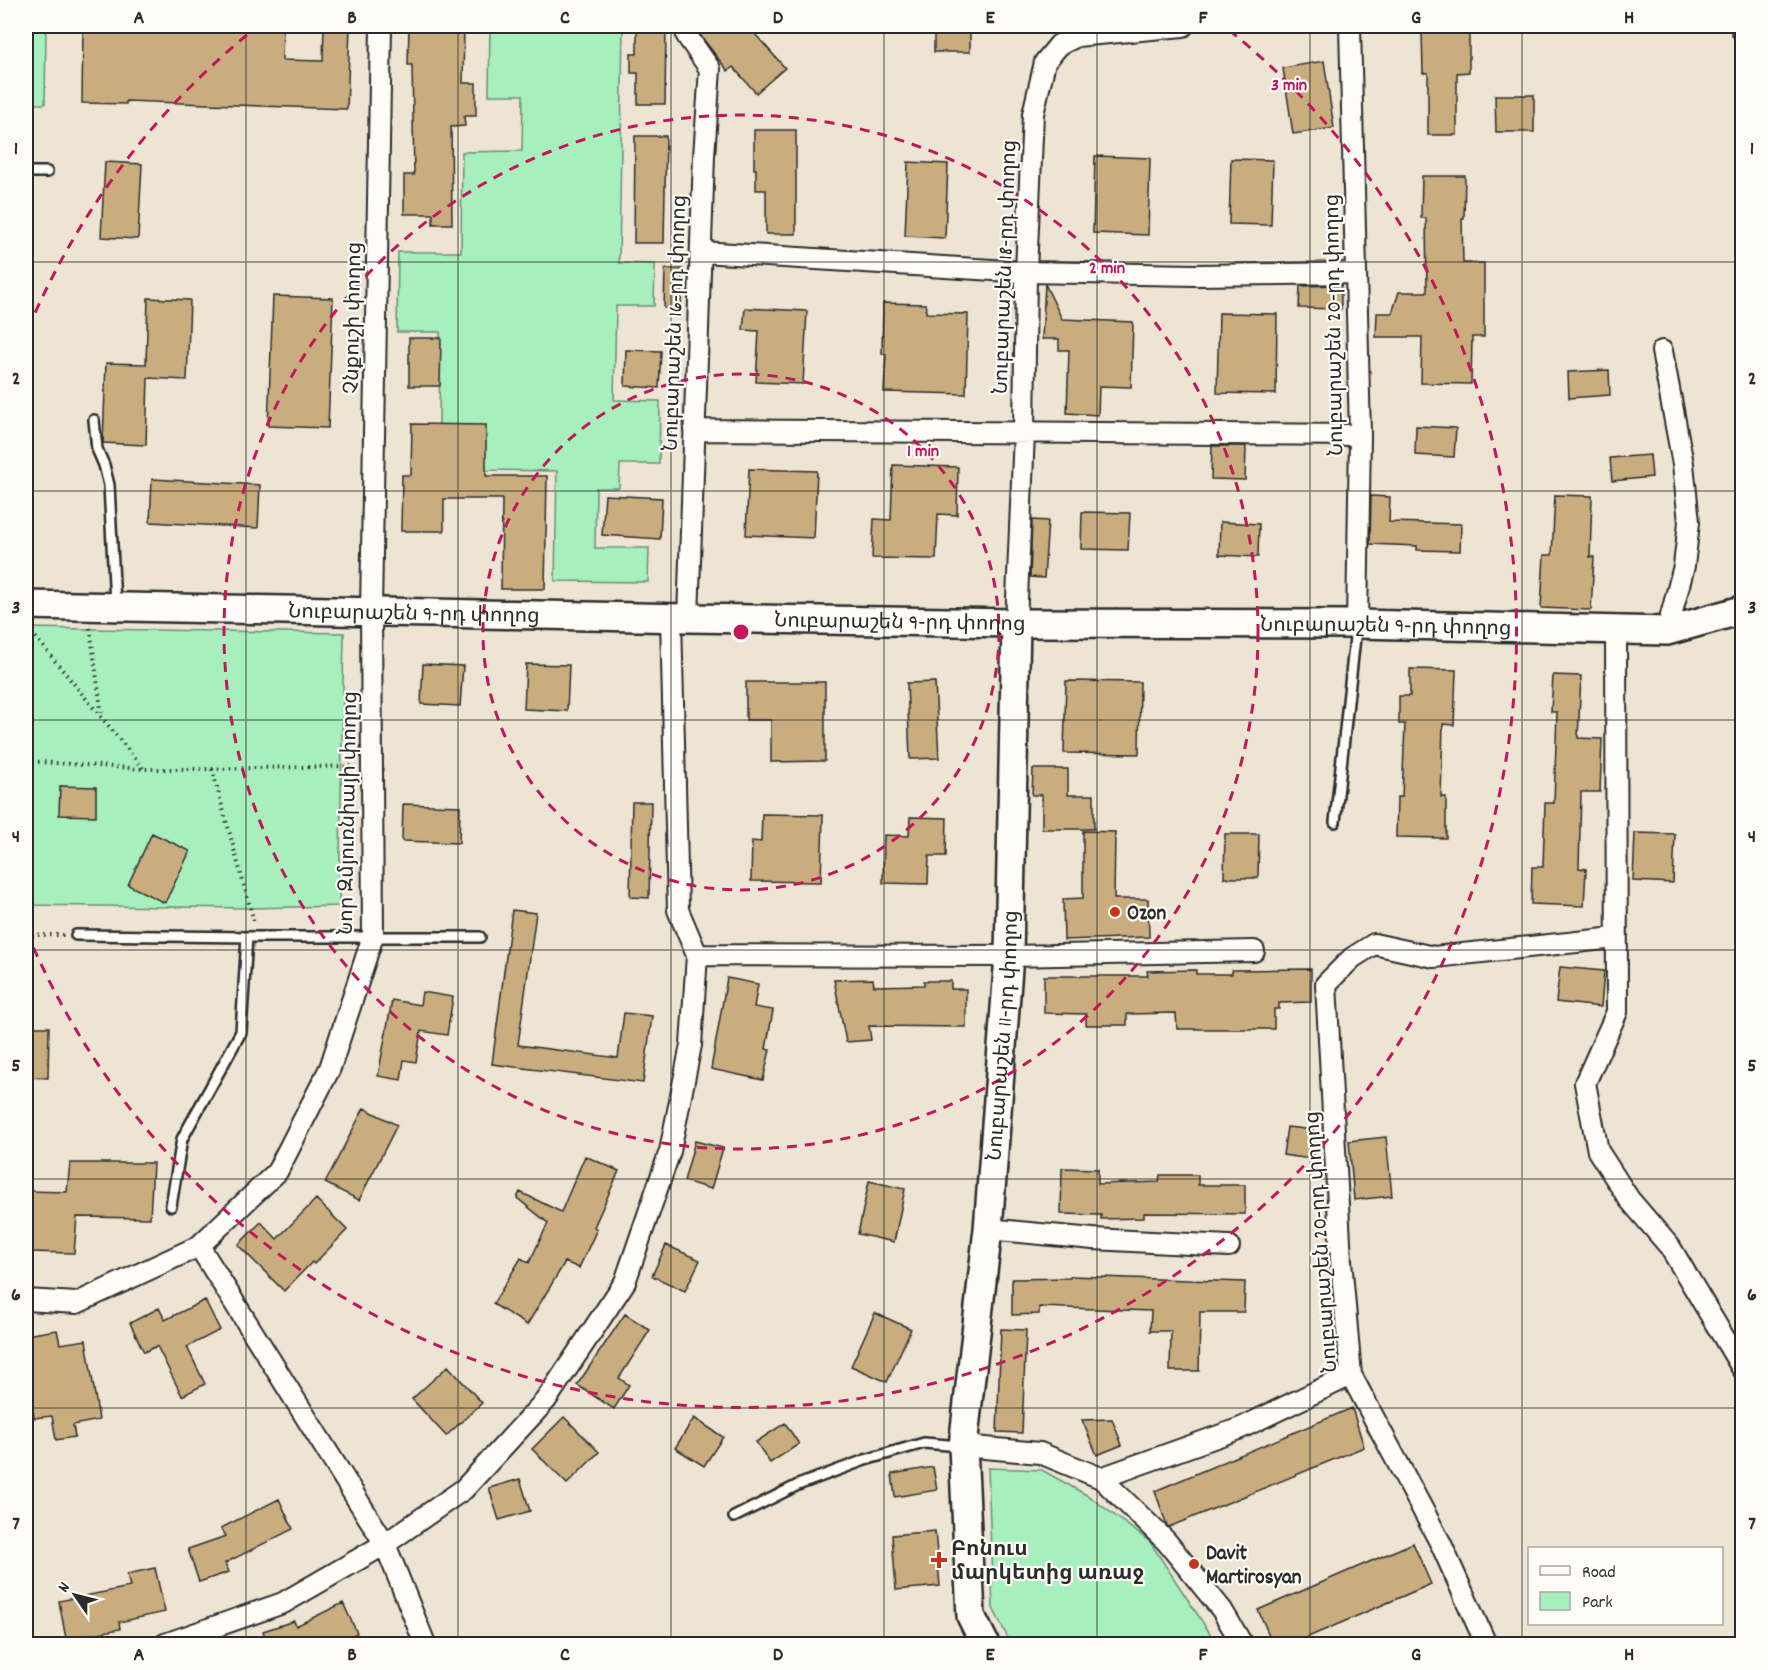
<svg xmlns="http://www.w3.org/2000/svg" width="1768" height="1670" font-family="Dekko,'Noto Sans Armenian',sans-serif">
  <rect width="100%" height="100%" fill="#ede4d3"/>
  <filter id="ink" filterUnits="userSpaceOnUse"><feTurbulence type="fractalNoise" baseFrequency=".0167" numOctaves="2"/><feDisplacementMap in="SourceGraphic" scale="12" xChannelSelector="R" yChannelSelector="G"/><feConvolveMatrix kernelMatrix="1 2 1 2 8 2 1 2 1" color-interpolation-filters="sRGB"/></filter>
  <g filter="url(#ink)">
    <path fill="#a7f0be" stroke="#698e74" stroke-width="1.5" d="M 26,26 L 46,26 L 45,104 L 26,104 Z
      M 490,26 L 623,26 L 619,263 L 655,264 L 654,306 L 616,306 L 614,400 L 660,401 L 659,464 L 620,464 L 619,488 L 596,488 L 595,548 L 649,548 L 648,582 L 555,581 L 557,471 L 484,470 L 439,426 L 440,332 L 397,332 L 398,252 L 461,252 L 462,152 L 522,151 L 523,95 L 489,95 Z
      M 26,628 L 344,633 L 339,906 L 249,908 L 26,905 Z
      M 988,1468 L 1042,1470 L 1090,1497 L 1150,1542 L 1217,1644 L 1011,1644 L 993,1608 Z"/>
    <path fill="#c9ad7f" stroke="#2b2b2b" stroke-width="1.5" d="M 83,26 L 283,26 L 282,60 L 323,61 L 324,26 L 350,26 L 347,109 L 126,101 L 126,104 L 82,103 Z
      M 409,26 L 464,26 L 463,83 L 476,83 L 476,116 L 464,116 L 465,126 L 451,127 L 452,224 L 433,224 L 433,214 L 404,214 L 404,175 L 414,175 L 412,65 L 408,65 Z
      M 637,26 L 666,26 L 665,104 L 638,104 L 638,73 L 631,73 L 631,54 L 637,54 Z
      M 693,26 L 748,26 L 785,68 L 756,93 L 733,67 L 728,71 Z
      M 934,26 L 970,26 L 970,52 L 934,52 Z
      M 1469,31 L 1469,72 L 1457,73 L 1457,135 L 1428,135 L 1428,73 L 1423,73 L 1422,32 Z
      M 1324,61 L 1334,128 L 1293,134 L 1283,68 Z
      M 1495,95 L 1534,95 L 1534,132 L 1496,132 Z
      M 754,130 L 796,130 L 796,234 L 766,234 L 766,190 L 756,190 L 756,169 L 754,169 Z
      M 635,136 L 666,136 L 664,243 L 634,243 Z
      M 1095,156 L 1150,158 L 1148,235 L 1093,233 Z
      M 1231,159 L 1273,160 L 1271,225 L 1229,224 Z
      M 105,162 L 142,164 L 138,239 L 101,237 Z
      M 908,162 L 948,164 L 945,238 L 905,236 Z
      M 1422,176 L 1465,176 L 1464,218 L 1462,218 L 1463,263 L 1484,263 L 1484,337 L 1472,337 L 1471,384 L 1421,383 L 1422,337 L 1376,337 L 1377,313 L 1392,313 L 1399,292 L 1427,292 L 1426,218 L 1421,218 Z
      M 665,269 L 682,269 L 681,309 L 664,308 Z
      M 1045,284 L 1062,319 L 1133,322 L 1131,387 L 1099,386 L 1098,415 L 1067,413 L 1069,350 L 1059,350 L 1059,339 L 1042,339 Z
      M 1341,285 L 1341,309 L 1299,308 L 1300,286 Z
      M 273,296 L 333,298 L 328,428 L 268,426 Z
      M 148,298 L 190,300 L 187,380 L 148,378 L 146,445 L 103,443 L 106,363 L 146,364 Z
      M 883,303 L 926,304 L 926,313 L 968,314 L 966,394 L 884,392 L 886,354 L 882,354 Z
      M 745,308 L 807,311 L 803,384 L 756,382 L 759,331 L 743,330 Z
      M 1219,313 L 1277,314 L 1276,394 L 1217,393 Z
      M 409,338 L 441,338 L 440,386 L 409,386 Z
      M 626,350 L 661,351 L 659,388 L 625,386 Z
      M 1609,370 L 1610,395 L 1569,398 L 1568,372 Z
      M 412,424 L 486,425 L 486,476 L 547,476 L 545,589 L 501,589 L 502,499 L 444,499 L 444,531 L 401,531 L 402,475 L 411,475 Z
      M 1416,426 L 1456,428 L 1454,457 L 1415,455 Z
      M 1212,446 L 1246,446 L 1245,480 L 1211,479 Z
      M 1650,455 L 1652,477 L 1612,481 L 1610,458 Z
      M 893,465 L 958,467 L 957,515 L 938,514 L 936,559 L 872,558 L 874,519 L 891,520 Z
      M 749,469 L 817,471 L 814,538 L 746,535 Z
      M 152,479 L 260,485 L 258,528 L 150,522 Z
      M 605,495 L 662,498 L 660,539 L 602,535 Z
      M 1555,495 L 1592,496 L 1590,557 L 1594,557 L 1591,610 L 1541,608 L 1544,555 L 1552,555 Z
      M 1371,496 L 1390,497 L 1389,522 L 1461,524 L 1460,551 L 1417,550 L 1417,546 L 1370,544 Z
      M 1082,512 L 1130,513 L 1128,550 L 1081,549 Z
      M 1032,520 L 1048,521 L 1044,578 L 1030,577 Z
      M 1220,522 L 1259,524 L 1258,557 L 1219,555 Z
      M 423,664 L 463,666 L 460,706 L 421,704 Z
      M 526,664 L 569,665 L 567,711 L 524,709 Z
      M 1410,669 L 1456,670 L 1454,725 L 1443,724 L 1441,797 L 1446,797 L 1446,838 L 1396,837 L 1397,797 L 1402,797 L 1405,724 L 1399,724 L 1399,696 L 1410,696 Z
      M 1553,675 L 1581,676 L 1578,738 L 1602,739 L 1600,792 L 1581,792 L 1579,868 L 1586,869 L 1584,906 L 1531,904 L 1532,867 L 1543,867 L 1545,803 L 1554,803 L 1557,712 L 1551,712 Z
      M 1066,681 L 1140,682 L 1139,754 L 1064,753 Z
      M 746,682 L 825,682 L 825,761 L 771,762 L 771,720 L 746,720 Z
      M 935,682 L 939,758 L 910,759 L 907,683 Z
      M 1033,769 L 1068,769 L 1068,795 L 1094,795 L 1094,829 L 1042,829 L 1042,795 L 1032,795 Z
      M 60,786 L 96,787 L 96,816 L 59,815 Z
      M 632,802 L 651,802 L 649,898 L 630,897 Z
      M 403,804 L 460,806 L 459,843 L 402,841 Z
      M 762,814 L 823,815 L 821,882 L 751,881 L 752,841 L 761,842 Z
      M 910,817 L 947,818 L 946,856 L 929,856 L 928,884 L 883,883 L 884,835 L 909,836 Z
      M 1083,831 L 1115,832 L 1114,899 L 1148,899 L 1149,937 L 1064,940 L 1063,899 L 1083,898 Z
      M 152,833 L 190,851 L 165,903 L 128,885 Z
      M 1635,833 L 1675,834 L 1673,883 L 1633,881 Z
      M 1225,834 L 1259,834 L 1258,878 L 1224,878 Z
      M 512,910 L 536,913 L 518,1045 L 618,1058 L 624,1013 L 652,1016 L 643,1083 L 492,1064 Z
      M 1560,967 L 1604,971 L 1601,1007 L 1556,1002 Z
      M 1311,969 L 1311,1002 L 1279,1003 L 1279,1009 L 1274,1009 L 1274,1029 L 1177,1029 L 1176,1013 L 1127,1014 L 1127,1025 L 1086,1025 L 1086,1014 L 1044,1013 L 1044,976 L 1148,976 L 1147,971 L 1196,970 L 1196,974 L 1232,974 L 1232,970 Z
      M 727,978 L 758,984 L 754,1007 L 773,1010 L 766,1049 L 770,1050 L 763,1080 L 711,1069 Z
      M 873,979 L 874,986 L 924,985 L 924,981 L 951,981 L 951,989 L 966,989 L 966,1027 L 869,1026 L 871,1040 L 846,1042 L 834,980 Z
      M 422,992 L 453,997 L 447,1035 L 421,1031 L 416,1062 L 404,1060 L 401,1080 L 378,1076 L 392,1000 L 420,1005 Z
      M 26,1027 L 49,1027 L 48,1078 L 26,1077 Z
      M 364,1108 L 397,1125 L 359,1200 L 325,1183 Z
      M 1287,1127 L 1314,1130 L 1311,1159 L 1283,1155 Z
      M 1386,1137 L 1392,1196 L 1354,1200 L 1349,1141 Z
      M 695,1141 L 723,1148 L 711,1189 L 684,1181 Z
      M 585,1156 L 619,1171 L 594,1227 L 597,1229 L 579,1268 L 565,1262 L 527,1325 L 493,1304 L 521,1258 L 529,1263 L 548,1223 L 517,1198 L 520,1192 L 561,1212 Z
      M 70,1163 L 153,1163 L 150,1218 L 77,1217 L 74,1253 L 26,1252 L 26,1191 L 67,1192 Z
      M 1062,1168 L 1098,1169 L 1098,1184 L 1159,1182 L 1160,1175 L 1198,1175 L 1198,1185 L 1245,1185 L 1245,1214 L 1144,1213 L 1144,1218 L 1101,1219 L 1101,1215 L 1061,1214 Z
      M 869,1181 L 905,1189 L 894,1242 L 858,1234 Z
      M 316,1199 L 347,1230 L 314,1264 L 312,1262 L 284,1291 L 238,1245 L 261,1222 L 277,1239 Z
      M 666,1245 L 700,1260 L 685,1291 L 652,1276 Z
      M 1070,1276 L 1245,1282 L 1244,1312 L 1200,1312 L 1199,1371 L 1170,1371 L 1171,1331 L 1150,1331 L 1151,1311 L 1039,1307 L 1039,1314 L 1012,1315 L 1012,1279 L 1070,1278 Z
      M 205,1300 L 220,1330 L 187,1347 L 205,1384 L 182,1396 L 157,1346 L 144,1352 L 130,1323 L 159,1308 L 165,1320 Z
      M 875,1313 L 911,1329 L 887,1382 L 851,1366 Z
      M 625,1314 L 650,1330 L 619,1378 L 629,1385 L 614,1409 L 577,1385 Z
      M 1001,1329 L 1026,1330 L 1022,1433 L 997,1432 Z
      M 57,1330 L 60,1344 L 86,1340 L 99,1420 L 73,1425 L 75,1437 L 56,1440 L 52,1416 L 34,1418 L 26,1362 L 26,1335 Z
      M 448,1366 L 482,1403 L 446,1436 L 412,1399 Z
      M 1352,1408 L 1364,1447 L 1169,1527 L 1167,1526 L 1155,1491 Z
      M 564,1417 L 599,1452 L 567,1484 L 532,1449 Z
      M 694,1418 L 723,1437 L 704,1466 L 675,1448 Z
      M 1112,1419 L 1122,1445 L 1097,1455 L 1082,1420 Z
      M 785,1423 L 799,1444 L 770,1463 L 756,1442 Z
      M 933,1467 L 937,1490 L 895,1497 L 892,1474 Z
      M 520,1479 L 530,1511 L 499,1520 L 489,1488 Z
      M 279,1499 L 293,1529 L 225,1563 L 229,1572 L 199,1582 L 188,1549 L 226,1536 L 221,1528 Z
      M 935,1531 L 940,1586 L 896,1590 L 892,1535 Z
      M 1413,1543 L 1431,1584 L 1292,1644 L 1273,1644 L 1258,1610 Z
      M 155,1568 L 165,1612 L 119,1622 L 120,1629 L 66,1639 L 59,1601 L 130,1587 L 127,1574 Z
      M 343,1603 L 357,1633 L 335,1644 L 259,1644 L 266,1641 L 263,1631 L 294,1621 L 296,1626 Z"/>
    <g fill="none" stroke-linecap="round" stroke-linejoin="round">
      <g stroke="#2b2b2b" stroke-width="14">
        <path id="lane" d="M 26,172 L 47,172
          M 94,420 L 97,449 L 104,465 L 109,485 L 115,604
          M 1335,822 L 1356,628
          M 76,935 L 253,937 L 480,937
          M 171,1206 L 182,1139 L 241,1032 L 247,937
          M 734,1517 L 798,1485 L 865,1460 L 924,1443 L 960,1446"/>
      </g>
      <g stroke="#2b2b2b" stroke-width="24">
        <path id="street" d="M 1350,26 L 1360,435 L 1357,624
          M 1742,26 L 1742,30
          M 687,36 L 710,69 L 704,156 L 688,618
          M 701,252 L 1026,272 L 1195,275 L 1356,273
          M 1662,351 L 1683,464 L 1689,522 L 1684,566 L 1667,631
          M 694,430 L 1360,435
          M 1016,623 L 1024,433 L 1026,272 L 1033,114 L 1045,62 L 1059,45 L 1077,36 L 1183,26
          M 1616,629 L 1617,1012 L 1585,1083 L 1598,1151 L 1629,1199 L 1670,1247 L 1742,1368
          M 697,955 L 1009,956 L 1254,951
          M 988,1229 L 1093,1239 L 1229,1246
          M 199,1246 L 385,1544 L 425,1644
          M 26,1300 L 77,1303 L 199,1246 L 277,1172 L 330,1068 L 373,936 L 371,611 L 381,26
          M 963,1446 L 1040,1453 L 1101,1478 L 1166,1541 L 1222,1610 L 1242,1644
          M 1101,1478 L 1241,1428 L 1351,1375
          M 165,1644 L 283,1603 L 385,1544 L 464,1489 L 546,1400 L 625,1282 L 670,1151 L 691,1045 L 697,955 L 678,910 L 671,618
          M 1486,1644 L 1441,1544 L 1351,1375 L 1341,1260 L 1326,984 L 1352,958 L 1374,944 L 1434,957 L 1615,938"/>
      </g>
      <g stroke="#2b2b2b" stroke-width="32">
        <g id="secondary">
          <path id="s1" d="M 26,605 L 688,618 L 1016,623 L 1357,624 L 1667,631 L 1742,610"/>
          <path id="s2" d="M 985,1644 L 971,1616 L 963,1446 L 988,1229 L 1009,956 L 1016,623"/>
        </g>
      </g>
      <path stroke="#2b2b2b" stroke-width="4" stroke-dasharray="1.5 4.5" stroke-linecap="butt" d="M 28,628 L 143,768
        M 90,628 L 102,716
        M 26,761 L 144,769 L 212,769 L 353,766
        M 212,769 L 253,918 L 253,925
        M 26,935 L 64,935"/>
      <use href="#lane" stroke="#fdfcf7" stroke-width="9"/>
      <use href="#street" stroke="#fdfcf7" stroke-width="20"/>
      <use href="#secondary" stroke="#fdfcf7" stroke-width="27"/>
    </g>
  </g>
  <path fill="none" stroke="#2b2b2b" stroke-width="1.5" stroke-opacity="0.55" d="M 246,26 L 246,1644M 458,26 L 458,1644M 671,26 L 671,1644M 884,26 L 884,1644M 1097,26 L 1097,1644M 1310,26 L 1310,1644M 1522,26 L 1522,1644M 26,262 L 1742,262M 26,491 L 1742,491M 26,720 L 1742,720M 26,950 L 1742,950M 26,1179 L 1742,1179M 26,1408 L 1742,1408"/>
  <g fill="none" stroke="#c2185b" stroke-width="3" stroke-dasharray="10 8">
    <circle cx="741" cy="632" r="258"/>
    <circle cx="741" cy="632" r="517"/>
    <path d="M28 329A775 775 0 0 1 253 30M1229 30A775 775 0 1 1 28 935"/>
  </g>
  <g fill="#c8321e" stroke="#fdfcf7" stroke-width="2">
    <circle cx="1115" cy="912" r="6"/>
    <path d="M936 1551h6v6h6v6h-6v6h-6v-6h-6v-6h6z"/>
    <circle cx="1194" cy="1564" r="6"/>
  </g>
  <g text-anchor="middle" stroke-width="4.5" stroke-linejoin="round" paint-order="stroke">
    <g font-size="21" fill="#2b2b2b" stroke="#fdfcf7">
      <text transform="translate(1004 267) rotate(-88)" y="7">Նուբարաշեն 18-րդ փողոց</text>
      <text transform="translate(352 318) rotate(-89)" y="7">Չնքուշի փողոց</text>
      <text transform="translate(674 323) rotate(-88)" y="7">Նուբարաշեն 16-րդ փողոց</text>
      <text transform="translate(1333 325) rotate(-91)" y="7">Նուբարաշեն 20-րդ փողոց</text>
      <text dy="7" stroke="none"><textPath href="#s1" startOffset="388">Նուբարաշեն 9-րդ փողոց</textPath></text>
      <text dy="7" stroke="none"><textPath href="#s1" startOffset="874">Նուբարաշեն 9-րդ փողոց</textPath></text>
      <text dy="7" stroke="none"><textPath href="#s1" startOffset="1360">Նուբարաշեն 9-րդ փողոց</textPath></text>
      <text transform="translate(347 813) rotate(-89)" y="7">Նոր Զմյուռնիայի փողոց</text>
      <text dy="7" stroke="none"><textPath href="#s2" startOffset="614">Նուբարաշեն 11-րդ փողոց</textPath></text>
      <text transform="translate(1320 1242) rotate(-94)" y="7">Նուբարաշեն 20-րդ փողոց</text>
    </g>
    <g font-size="21" font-weight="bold" fill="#2b2b2b" stroke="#fdfcf7" text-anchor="start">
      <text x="1127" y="919">Ozon</text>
      <text x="951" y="1555">Բոնուս<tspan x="951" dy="24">մարկետից առաջ</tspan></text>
      <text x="1206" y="1559">Davit<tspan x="1206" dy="24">Martirosyan</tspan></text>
    </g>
  </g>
  <circle cx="741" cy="632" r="9" fill="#c2185b" stroke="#fdfcf7" stroke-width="3"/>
  <g font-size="18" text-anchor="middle" font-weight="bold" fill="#c2185b" stroke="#fdfcf7" stroke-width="4.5" stroke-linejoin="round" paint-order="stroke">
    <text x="1289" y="90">3 min</text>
    <text x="1107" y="273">2 min</text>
    <text x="923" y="456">1 min</text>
  </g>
  <rect width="1768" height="1670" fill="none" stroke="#fdfcf7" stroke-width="66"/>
  <rect x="1528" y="1547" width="195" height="78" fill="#fdfcf7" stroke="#a9a8a5" stroke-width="1.5"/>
  <rect x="1540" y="1566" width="30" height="9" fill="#fdfcf7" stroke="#a9a8a5" stroke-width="1.5"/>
  <text x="1582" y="1577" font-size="18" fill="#2b2b2b">Road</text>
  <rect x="1540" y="1592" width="30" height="18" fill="#a7f0be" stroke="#a9a8a5" stroke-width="1.5"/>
  <text x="1582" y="1607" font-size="18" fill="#2b2b2b">Park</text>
  <g transform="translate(75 1595) rotate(305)" stroke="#fdfcf7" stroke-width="4.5" paint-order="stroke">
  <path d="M0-4.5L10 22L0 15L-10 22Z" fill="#2b2b2b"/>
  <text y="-9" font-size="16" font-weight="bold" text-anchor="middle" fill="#2b2b2b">N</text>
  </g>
  <rect x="33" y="33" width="1702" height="1604" fill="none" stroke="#2b2b2b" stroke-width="2"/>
  <g font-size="20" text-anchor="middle" font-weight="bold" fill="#2b2b2b">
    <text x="139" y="23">A</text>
    <text x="352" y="23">B</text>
    <text x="565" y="23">C</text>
    <text x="778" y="23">D</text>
    <text x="990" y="23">E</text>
    <text x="1203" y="23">F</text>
    <text x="1416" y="23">G</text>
    <text x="1629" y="23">H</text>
    <text x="16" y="154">1</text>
    <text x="1752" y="154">1</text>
    <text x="16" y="384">2</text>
    <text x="1752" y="384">2</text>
    <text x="16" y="613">3</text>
    <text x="1752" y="613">3</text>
    <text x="16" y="842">4</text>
    <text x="1752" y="842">4</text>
    <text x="16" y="1071">5</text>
    <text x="1752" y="1071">5</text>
    <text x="16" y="1300">6</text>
    <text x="1752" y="1300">6</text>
    <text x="16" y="1529">7</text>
    <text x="1752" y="1529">7</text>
    <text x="139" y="1660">A</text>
    <text x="352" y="1660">B</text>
    <text x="565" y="1660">C</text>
    <text x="778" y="1660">D</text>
    <text x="990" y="1660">E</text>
    <text x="1203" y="1660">F</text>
    <text x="1416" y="1660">G</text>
    <text x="1629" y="1660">H</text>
  </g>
</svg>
